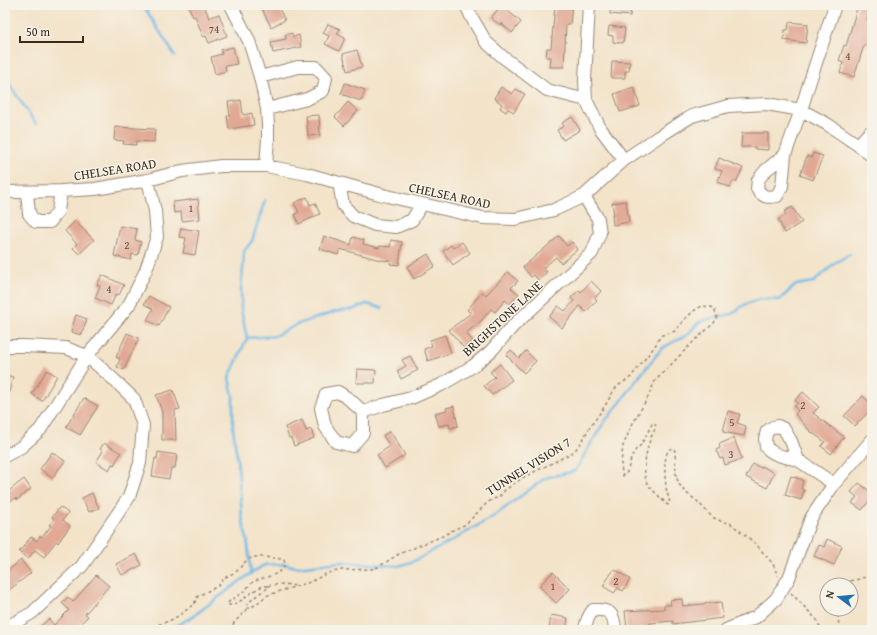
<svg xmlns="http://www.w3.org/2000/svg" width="877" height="635" font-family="'Gentium Book Plus',serif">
  <rect width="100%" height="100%" fill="#f7f3e8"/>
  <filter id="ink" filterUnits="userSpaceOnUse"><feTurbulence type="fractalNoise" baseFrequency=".025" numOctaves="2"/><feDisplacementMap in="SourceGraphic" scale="8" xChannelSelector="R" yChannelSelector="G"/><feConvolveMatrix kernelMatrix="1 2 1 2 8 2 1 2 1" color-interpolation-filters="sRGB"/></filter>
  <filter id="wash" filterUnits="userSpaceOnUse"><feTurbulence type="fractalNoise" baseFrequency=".012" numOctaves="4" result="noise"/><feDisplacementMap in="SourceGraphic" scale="16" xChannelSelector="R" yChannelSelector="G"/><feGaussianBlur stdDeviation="0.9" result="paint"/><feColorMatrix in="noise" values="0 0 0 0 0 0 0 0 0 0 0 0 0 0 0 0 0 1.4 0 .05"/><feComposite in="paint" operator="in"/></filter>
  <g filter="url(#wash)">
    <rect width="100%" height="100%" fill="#f3e3c9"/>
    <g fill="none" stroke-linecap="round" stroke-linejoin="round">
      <path stroke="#6eb9e7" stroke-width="2.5" d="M 143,5 L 175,56
        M 5,78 L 36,124
        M 247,338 L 275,336 L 298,324 L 335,312 L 354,309 L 366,304 L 382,308
        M 251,574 L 248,545 L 242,516 L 238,467 L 233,428 L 233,396 L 229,378 L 247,338 L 241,309 L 241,290 L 243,269 L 244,251 L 252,241 L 265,200
        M 168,630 L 192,617 L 243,579 L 264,565 L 285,564 L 296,567 L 340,562 L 399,566 L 414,561 L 455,539 L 494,516 L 545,478 L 575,471 L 590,445 L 605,421 L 620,403 L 635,382 L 662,348 L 687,335 L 699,322 L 717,317 L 732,314 L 744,305 L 759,299 L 779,300 L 796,285 L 814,282 L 835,263 L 850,254"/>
    </g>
    <g id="blocks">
      <path fill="#e1a994" d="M 188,5 L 204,5 L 209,18 L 219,14 L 227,36 L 209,43 L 206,36 L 203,37 L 195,16 L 193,17 Z
        M 260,5 L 277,5 L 285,20 L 271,27 Z
        M 501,5 L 521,22 L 512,33 L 501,23 L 500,25 L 491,18 Z
        M 555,5 L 572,5 L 570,24 L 566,24 L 564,67 L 550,67 L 551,57 L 546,57 L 547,48 L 551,48 Z
        M 613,5 L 631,5 L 630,16 L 610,14 L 611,6 L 613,6 Z
        M 858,5 L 871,5 L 867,20 L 872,21 L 872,28 L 867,45 L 864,45 L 854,77 L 840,73 L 843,63 L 839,61 L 844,45 L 846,46 Z
        M 789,22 L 808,24 L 806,43 L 784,40 L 785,30 L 788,30 Z
        M 328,24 L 340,29 L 337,34 L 345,38 L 339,51 L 325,44 L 329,36 L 323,33 Z
        M 609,26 L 625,28 L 623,43 L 613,42 L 613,36 L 608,35 Z
        M 292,33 L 293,37 L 299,35 L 301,47 L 273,53 L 271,42 L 286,39 L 285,35 Z
        M 233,47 L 237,64 L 225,66 L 226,71 L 215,74 L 211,57 L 222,54 L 221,50 Z
        M 357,50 L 362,67 L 347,71 L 343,54 Z
        M 612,61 L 630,62 L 629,71 L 625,71 L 625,78 L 611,78 Z
        M 345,83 L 365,90 L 361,101 L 341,94 Z
        M 501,87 L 512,94 L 516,89 L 525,94 L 514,112 L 508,109 L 506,112 L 500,108 L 502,104 L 494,98 Z
        M 634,87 L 640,106 L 620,112 L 614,94 Z
        M 241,100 L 243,115 L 252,113 L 254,125 L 229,129 L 227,116 L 230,115 L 228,102 Z
        M 348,102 L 358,111 L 344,126 L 335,117 Z
        M 319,115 L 320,135 L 308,136 L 306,116 Z
        M 572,117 L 580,130 L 563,140 L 557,130 L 564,126 L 562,123 Z
        M 115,127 L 155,129 L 154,142 L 136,141 L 136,145 L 123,144 L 124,141 L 114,140 Z
        M 742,133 L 768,133 L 768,150 L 755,149 L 755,147 L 741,147 Z
        M 813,153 L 823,156 L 813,180 L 800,175 L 807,156 L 811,158 Z
        M 719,158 L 743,168 L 736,182 L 733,181 L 730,187 L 717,182 L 722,171 L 715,169 Z
        M 307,197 L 310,205 L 315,203 L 320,214 L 299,224 L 295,214 L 299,212 L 294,203 Z
        M 198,199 L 200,219 L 182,221 L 181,212 L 174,213 L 173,202 Z
        M 626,201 L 629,222 L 613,225 L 612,214 L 614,214 L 612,203 Z
        M 792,207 L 802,222 L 785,233 L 778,220 L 786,215 L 784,212 Z
        M 75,221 L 94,240 L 79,254 L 73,248 L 77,244 L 65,231 Z
        M 120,226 L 137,229 L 135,240 L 141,242 L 138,255 L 132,254 L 131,260 L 114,256 Z
        M 181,228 L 199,231 L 195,255 L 183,253 L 186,238 L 179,237 Z
        M 324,236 L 351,245 L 353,237 L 364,240 L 363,244 L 379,248 L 380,246 L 390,247 L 391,240 L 402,242 L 399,265 L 390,264 L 391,261 L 380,260 L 340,249 L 338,255 L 320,249 Z
        M 559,236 L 567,246 L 572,242 L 578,249 L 561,263 L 556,257 L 543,268 L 547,272 L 538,280 L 534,275 L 531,277 L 523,267 Z
        M 462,242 L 470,253 L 453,265 L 443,251 L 451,245 L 453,248 Z
        M 428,254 L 435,266 L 414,279 L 407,267 Z
        M 508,272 L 518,281 L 511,288 L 519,294 L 510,304 L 505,300 L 495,312 L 491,309 L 481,321 L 466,333 L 473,341 L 464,348 L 449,330 L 471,313 L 467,310 L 482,292 L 486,295 Z
        M 102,275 L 124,285 L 119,295 L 116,294 L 111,305 L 95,298 L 100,286 L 97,285 Z
        M 591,281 L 601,291 L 595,298 L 597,300 L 586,312 L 580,306 L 562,328 L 549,317 L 558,306 L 565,311 L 574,301 L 571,298 L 579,290 L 581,292 Z
        M 149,296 L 169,307 L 159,326 L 147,320 L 153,309 L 144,304 Z
        M 76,315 L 87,319 L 81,335 L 71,332 Z
        M 127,333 L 139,338 L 124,370 L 117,367 L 120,359 L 116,357 Z
        M 445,335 L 451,353 L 428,361 L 424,349 L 432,346 L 430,340 Z
        M 511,350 L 519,358 L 526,351 L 536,361 L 524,373 L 506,355 Z
        M 410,356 L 418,370 L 401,379 L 397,371 L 406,366 L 402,360 Z
        M 500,364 L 512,380 L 492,395 L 484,386 L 495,377 L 490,372 Z
        M 357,369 L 376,370 L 375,383 L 356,383 Z
        M 47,370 L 57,376 L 42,401 L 32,394 Z
        M 5,375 L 13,377 L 7,400 L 5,400 Z
        M 173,390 L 180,409 L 175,410 L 176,440 L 162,440 L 162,412 L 156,395 Z
        M 803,392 L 819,407 L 813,413 L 844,437 L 831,454 L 821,446 L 825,442 L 810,431 L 795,414 L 798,411 L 794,406 L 798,403 L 795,400 Z
        M 863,396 L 872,405 L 872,408 L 855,426 L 844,416 Z
        M 84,398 L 98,406 L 80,435 L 66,427 Z
        M 454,406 L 458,426 L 450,428 L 449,424 L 439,426 L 435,413 L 447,410 L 446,408 Z
        M 728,411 L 740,414 L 737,423 L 746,426 L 744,436 L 723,432 Z
        M 302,420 L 306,431 L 311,429 L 314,438 L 294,446 L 291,438 L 289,438 L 285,427 Z
        M 390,431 L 405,455 L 385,468 L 377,455 L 390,446 L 383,436 Z
        M 734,438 L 742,459 L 725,465 L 723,458 L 720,459 L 716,450 L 720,448 L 719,444 Z
        M 104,443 L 121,453 L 114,465 L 112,464 L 109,470 L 96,462 L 103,451 L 100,449 Z
        M 52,452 L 65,461 L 52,478 L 40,469 Z
        M 158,452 L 177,455 L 175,468 L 171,468 L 169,479 L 152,476 L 155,458 L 157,459 Z
        M 753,464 L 761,468 L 762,466 L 774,473 L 767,488 L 746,477 Z
        M 791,476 L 803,480 L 801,489 L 804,490 L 801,500 L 785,495 Z
        M 24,479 L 31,489 L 17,500 L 16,498 L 5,504 L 5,494 Z
        M 859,483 L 872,493 L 872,497 L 862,510 L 852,503 L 857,497 L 851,492 Z
        M 92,493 L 99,508 L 89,512 L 82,498 Z
        M 60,507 L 68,513 L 63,520 L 70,526 L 58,543 L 56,541 L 44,557 L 35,550 L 28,559 L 19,552 L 31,537 L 37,541 L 40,536 L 42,537 L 51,526 L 49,525 L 54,519 L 52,517 Z
        M 827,539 L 842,546 L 834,565 L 814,556 L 819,545 L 824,547 Z
        M 136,554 L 142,565 L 122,575 L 116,564 Z
        M 21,560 L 31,573 L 5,593 L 5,573 Z
        M 614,569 L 630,579 L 623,591 L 618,588 L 614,593 L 603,586 Z
        M 553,572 L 570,589 L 556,603 L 539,586 Z
        M 96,575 L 109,586 L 85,614 L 88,616 L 75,630 L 36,630 L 49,619 L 54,625 L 69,610 L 62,603 L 68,597 L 73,602 Z
        M 682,599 L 683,606 L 721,602 L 723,618 L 673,624 L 673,621 L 650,623 L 651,628 L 627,630 L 625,611 L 664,609 L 664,605 L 671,605 L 670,600 Z
        M 551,615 L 568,618 L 566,630 L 549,630 Z"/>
    </g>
  </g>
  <g filter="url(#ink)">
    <use href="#blocks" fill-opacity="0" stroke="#978674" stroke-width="1"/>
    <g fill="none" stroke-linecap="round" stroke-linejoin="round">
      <g stroke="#978674" stroke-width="14">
        <path id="minor" d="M 231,5 L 249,41 L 260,77 L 267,109 L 268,125 L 268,139 L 266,166
          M 466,5 L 472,18 L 486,42 L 503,57 L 547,90 L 586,100
          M 589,5 L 585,80 L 586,100 L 600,128 L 624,160
          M 260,77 L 298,67 L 316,67 L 326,78 L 323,91 L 307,99 L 267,109
          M 858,145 L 869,133 L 872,133
          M 785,155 L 782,186 L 777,196 C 767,198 763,197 757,189 L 758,180 L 766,170 L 785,155 L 801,110 L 809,84 L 835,5
          M 339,183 L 343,205 L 353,216 L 375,225 L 396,227 L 412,220 L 422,204
          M 5,192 L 61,191 L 95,189 L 148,180 L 182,171 L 221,166 L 266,166 L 307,174 L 383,195 L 483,218 L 515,219 L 554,210 L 584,196 L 624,160 L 658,137 L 692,116 L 728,106 L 767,104 L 801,110 L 827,124 L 858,145 L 872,156
          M 27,192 L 29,214 L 36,222 L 50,222 L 58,211 L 61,191
          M 5,346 L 24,346 L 66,348 L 87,356 L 129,305 L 146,270 L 157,237 L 155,211 L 148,180
          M 363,412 L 363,433 L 352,446 L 336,442 L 325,426 L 321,408 L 326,394 L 338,392 L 349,399 L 363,412 L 383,405 L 411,398 L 441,385 L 473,366 L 491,351 L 514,325 L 592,253 L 600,233 L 598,219 L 584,196
          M 5,456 L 21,447 L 40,430 L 87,356 L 111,377 L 134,399 L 143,425 L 140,463 L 129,497 L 82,566 L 32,613 L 5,628
          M 798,460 C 786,457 774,456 766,447 L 765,439 L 767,431 L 773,427 L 778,426 L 784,429 L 791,441 L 798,460 L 834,484
          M 585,630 C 586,622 588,616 593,610 C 610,609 614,613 615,630
          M 726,630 L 756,617 L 776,599 L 789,578 L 811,518 L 834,484 L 872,440"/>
      </g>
      <path stroke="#978674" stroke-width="1.5" stroke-dasharray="3 3" stroke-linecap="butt" d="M 268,586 C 277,584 284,583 294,586
        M 827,590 L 826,587 L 828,583 C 843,581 860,582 872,573
        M 791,593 L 817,620 L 821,630
        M 872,598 L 870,604 L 872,606
        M 837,609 L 838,613 L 839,630
        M 148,630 L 157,625 L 169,621 L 180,615 L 194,604 L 198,596 L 218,586 L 224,578 L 228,576 L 237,571 L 246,561 L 253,557 L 265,557 L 281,559 L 284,560 L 285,564 C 281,576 263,577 253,582 C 249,585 246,590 242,593 C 237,597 231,599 227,604 L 228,605 C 243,605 255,584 268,586 L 268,588 C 261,592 248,601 246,608 L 249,608 L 252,607 L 268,595 L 310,582 L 328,573 L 342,570 L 372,569 L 378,567 L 399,554 L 445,535 L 451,531 L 464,525 L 469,521 L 488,502 L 500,496 L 504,491 L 522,478 L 570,454 L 576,449 L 581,443 L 588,430 L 605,406 L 614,390 L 619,385 L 630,378 L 655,346 L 658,340 L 662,335 L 669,333 L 675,331 L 686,318 L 695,310 L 702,306 L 711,307 L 714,308 L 717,317 L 714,323 L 690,345 L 655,381 L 648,397 L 632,425 L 623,446 L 621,464 L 622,474 L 623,476 L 626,474 C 631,463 630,453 641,445 L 652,424 L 655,423 C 657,428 652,434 650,440 C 646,450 642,474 647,483 C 651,490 661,497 666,504 L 669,505 C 670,500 669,498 667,493 C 665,483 663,459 668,451 C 670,448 671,449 674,448 L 675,452 L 676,476 L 679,484 L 685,492 L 697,501 L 712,517 L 723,522 L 730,523 L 755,543 L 773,564 L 778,576
        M 230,630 L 234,623 L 247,609"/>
      <use href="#minor" stroke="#fff" stroke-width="12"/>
    </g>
  </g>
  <g text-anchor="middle" stroke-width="3" stroke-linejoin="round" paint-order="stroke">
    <g font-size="11" fill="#644a3c">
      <text x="214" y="33">74</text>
      <text x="848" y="60">4</text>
      <text x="191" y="212">1</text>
      <text x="127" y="249">2</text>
      <text x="109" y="293">4</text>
      <text x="803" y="409">2</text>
      <text x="732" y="426">5</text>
      <text x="731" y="458">3</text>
      <text x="616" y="585">2</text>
      <text x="553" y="590">1</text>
    </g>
    <g font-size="13" fill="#3b2a1e" stroke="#f7f3e8">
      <text transform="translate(115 169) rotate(-9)" y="5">CHELSEA ROAD</text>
      <text transform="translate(450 195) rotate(12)" y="5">CHELSEA ROAD</text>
      <text transform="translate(502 318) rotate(-43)" y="5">BRIGHSTONE LANE</text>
      <text transform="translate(528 466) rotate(-32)" y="5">TUNNEL VISION 7</text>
    </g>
  </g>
  <rect width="877" height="635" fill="none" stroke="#f7f3e8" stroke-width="20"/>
  <g transform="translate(839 597) rotate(286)"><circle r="19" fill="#f7f3e8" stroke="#aca397"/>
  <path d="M0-3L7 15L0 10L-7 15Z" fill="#1f6fb2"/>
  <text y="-6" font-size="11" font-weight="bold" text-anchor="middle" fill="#3b2a1e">N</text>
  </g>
  <path d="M20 36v6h63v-6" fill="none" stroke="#3b2a1e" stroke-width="2"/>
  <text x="26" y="36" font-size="12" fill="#3b2a1e" stroke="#f7f3e8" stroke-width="3" paint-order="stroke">50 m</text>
</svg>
